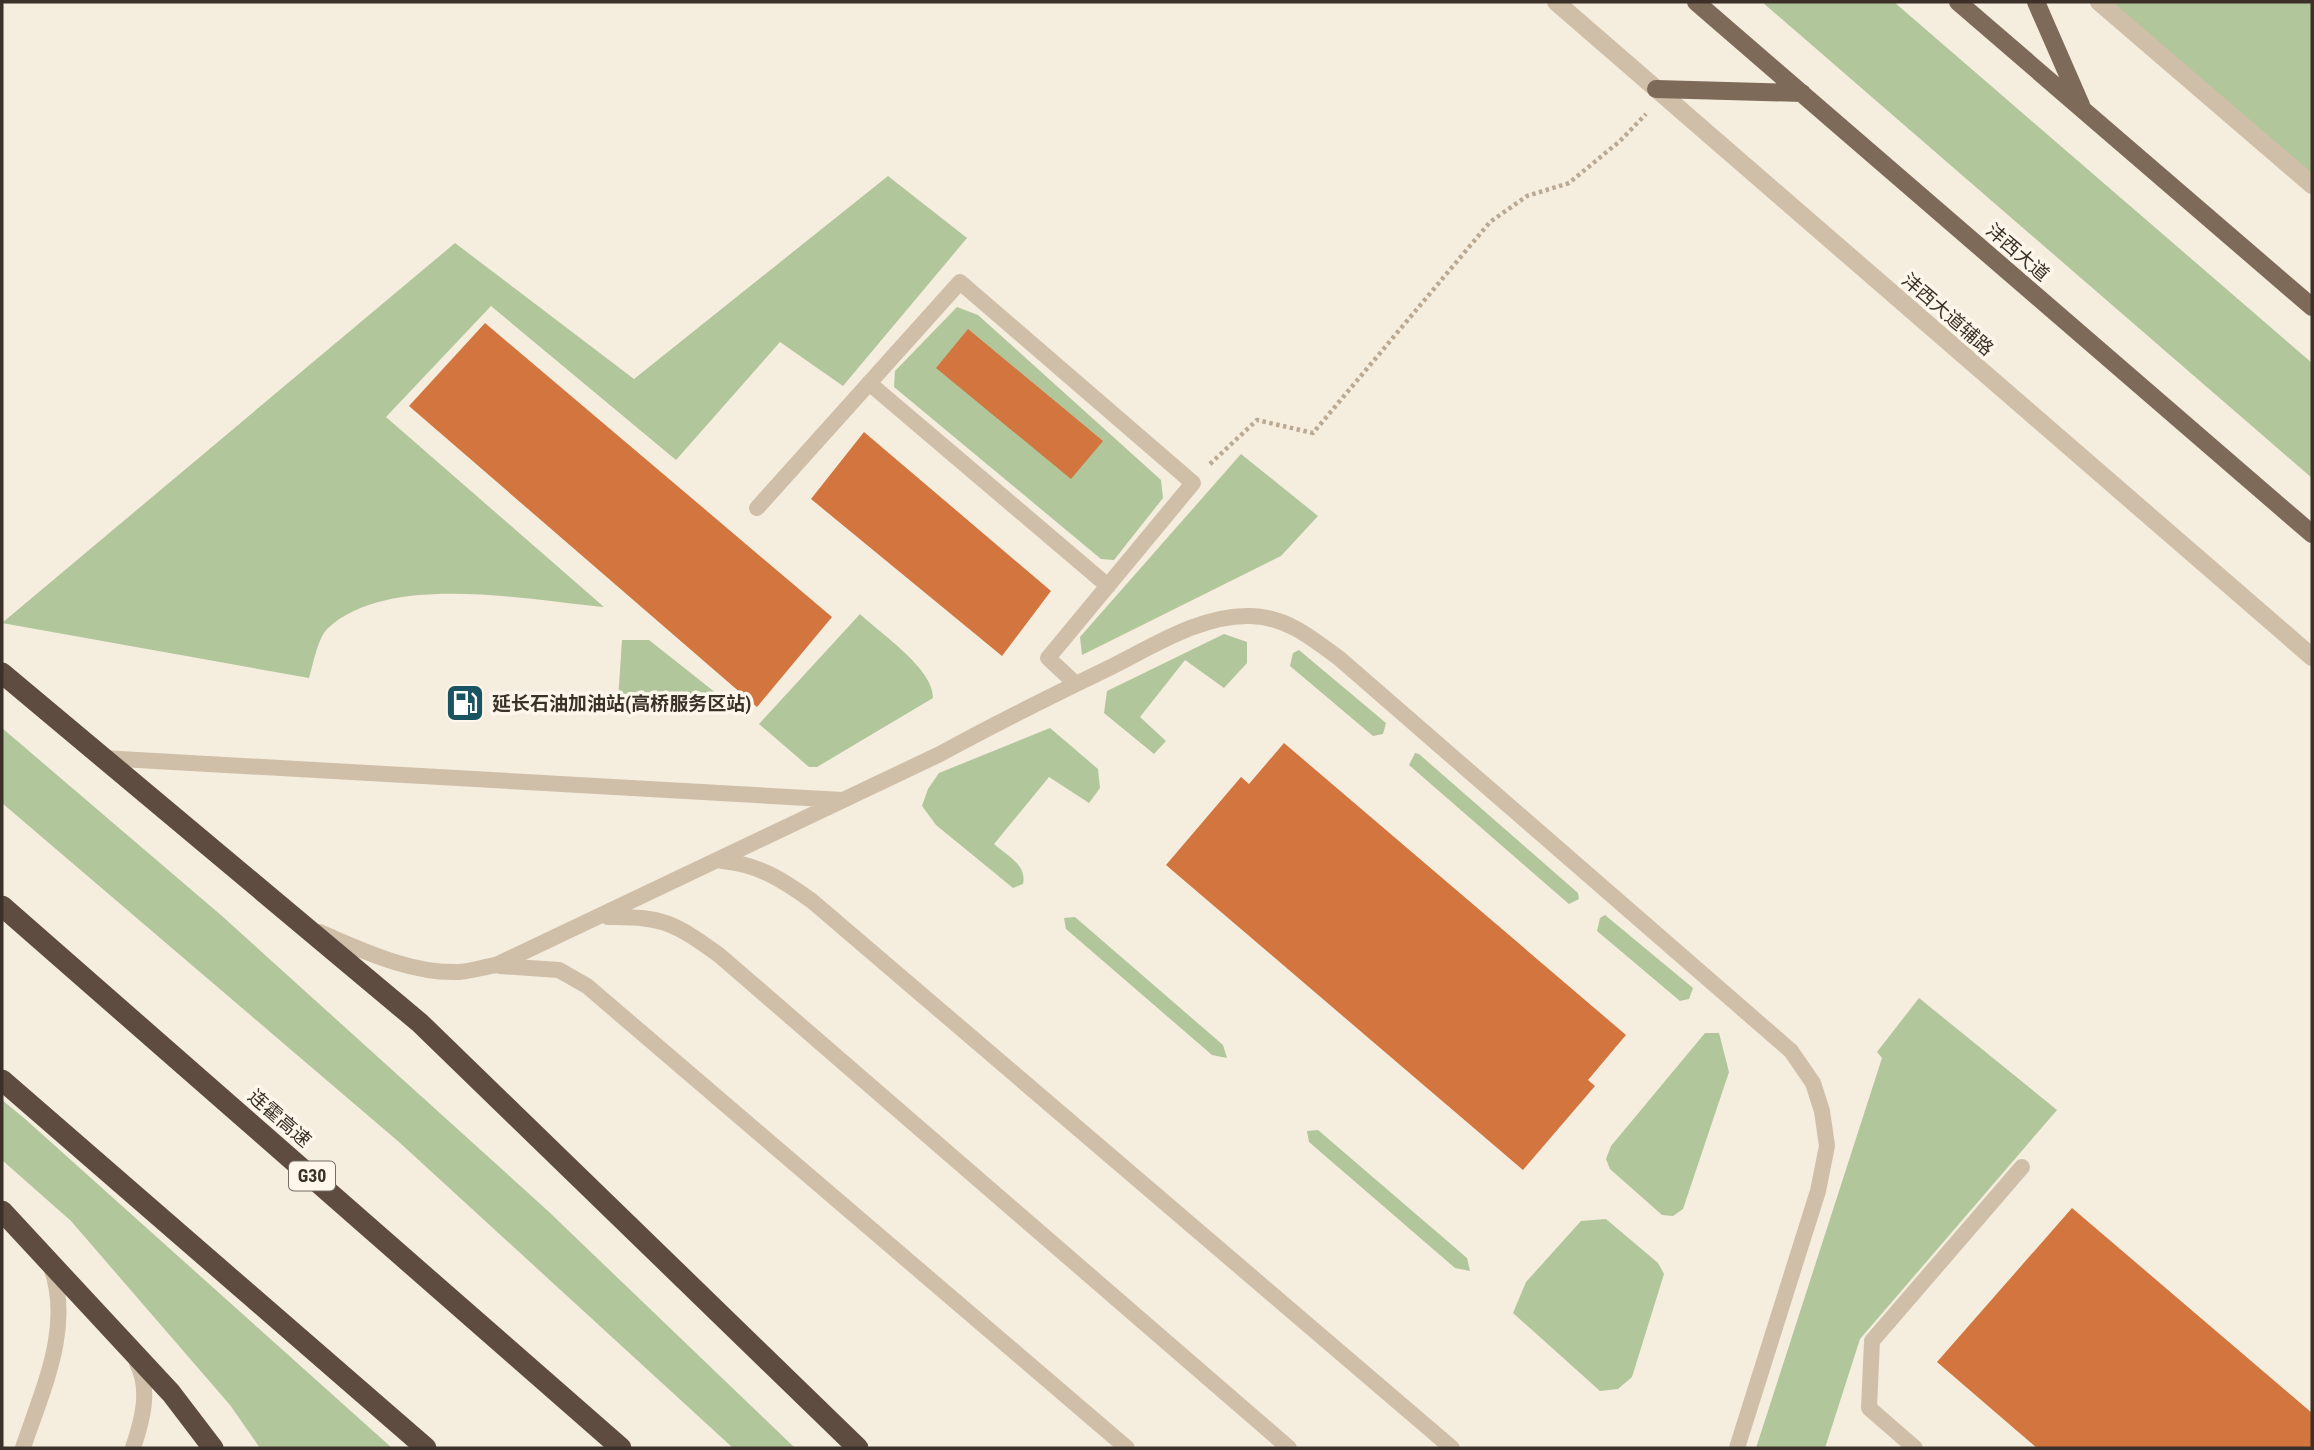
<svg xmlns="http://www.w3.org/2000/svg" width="2314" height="1450" font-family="'Roboto Condensed','Noto Sans SC',sans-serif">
  <rect width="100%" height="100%" fill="#f5edde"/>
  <path fill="#b2c69c" d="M 1762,2 L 1894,2 L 2312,363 L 2312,478 Z
    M 2105,2 L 2312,2 L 2312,179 Z
    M 888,176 L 967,238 L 843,386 L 780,342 L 676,460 L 491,306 L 386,417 L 604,607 C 526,600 390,572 328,628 C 318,637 313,665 309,678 L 2,623 L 455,243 L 634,379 Z
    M 957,307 L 978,315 L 1161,480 L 1163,498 L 1114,560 L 1101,559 L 894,387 L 895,371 Z
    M 1241,454 L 1318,516 L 1281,556 L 1082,655 L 1080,637 Z
    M 860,614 C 881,634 934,669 933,698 L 817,767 L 809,767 L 759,724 Z
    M 1224,634 L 1247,642 L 1247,663 L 1224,688 L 1185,660 L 1140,717 L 1166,741 L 1154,754 L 1104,713 L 1107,691 Z
    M 622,640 L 649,640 L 740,712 L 618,701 Z
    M 1299,650 L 1386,723 L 1383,734 L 1373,736 L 1290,666 L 1293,653 Z
    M 2,728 L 222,916 L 548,1211 L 795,1448 L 733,1448 L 399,1142 L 2,803 Z
    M 1050,728 L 1098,769 L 1100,788 L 1089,803 L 1049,777 L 994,844 C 1007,856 1027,864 1023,884 L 1013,888 L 936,825 L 922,806 L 928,789 L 939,773 Z
    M 1415,753 L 1419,754 L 1578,893 L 1579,899 L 1569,904 L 1409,765 Z
    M 1605,915 L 1693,988 L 1689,999 L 1680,1001 L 1597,931 L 1600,918 Z
    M 1075,917 L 1223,1045 L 1227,1058 L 1212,1055 L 1066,929 L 1064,918 Z
    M 1919,998 L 2057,1110 L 1860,1339 L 1825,1448 L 1756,1448 L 1882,1058 L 1877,1052 Z
    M 1705,1033 L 1719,1033 L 1729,1072 L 1683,1209 L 1673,1216 L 1662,1215 L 1610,1169 L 1606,1159 L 1611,1146 Z
    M 2,1100 L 24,1118 L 392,1448 L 260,1448 L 230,1405 L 71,1221 L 2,1160 Z
    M 1318,1130 L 1467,1258 L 1470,1271 L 1455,1268 L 1309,1142 L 1307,1131 Z
    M 1606,1219 L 1658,1263 L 1664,1274 L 1632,1377 L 1618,1389 L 1600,1391 L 1513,1313 L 1526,1282 L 1581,1221 Z"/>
  <path fill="#d2753f" d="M 485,323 L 832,617 L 757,707 L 409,406 Z
    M 968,329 L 1103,441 L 1071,479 L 936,368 Z
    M 864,432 L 1051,591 L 1002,656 L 811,499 Z
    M 1284,743 L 1626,1035 L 1588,1080 L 1595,1086 L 1523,1170 L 1166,865 L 1241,777 L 1249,784 Z
    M 2072,1208 L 2312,1413 L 2312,1448 L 2037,1448 L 1937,1362 Z"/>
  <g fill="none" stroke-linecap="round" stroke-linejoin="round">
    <path stroke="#bba992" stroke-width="4.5" stroke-dasharray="3.5 3.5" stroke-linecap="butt" d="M 1210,464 L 1257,420 L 1313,433 L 1490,222 L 1527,196 L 1569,183 L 1620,141 L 1646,114"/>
    <path stroke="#cfbfa8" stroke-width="16" d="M 869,383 L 1108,586
      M 757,508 L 960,282 L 1193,483 L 1048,658 L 1076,684
      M 103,758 L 843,800
      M 722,861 C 758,864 783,880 812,901 L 1452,1448
      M 608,917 C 662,916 675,923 719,955 L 1289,1448
      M 319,932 C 362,950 410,974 459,972 C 471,971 484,967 496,965 L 940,754 C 995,724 1051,696 1107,669 C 1150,648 1201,614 1251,616 C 1287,617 1313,639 1340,659 L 1791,1051 L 1813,1083 L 1822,1111 L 1827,1146 L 1818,1191 L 1737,1448
      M 500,966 L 559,970 L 587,986 L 1127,1448
      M 23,1448 C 42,1390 73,1328 51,1267
      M 133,1448 C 142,1421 151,1390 137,1363
      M 1915,1448 L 1869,1408 L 1872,1341 L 2022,1167"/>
    <path stroke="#cfbfa8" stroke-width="18" d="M 1556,2 L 2312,657
      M 2099,2 L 2312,185"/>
    <path stroke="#7e6a58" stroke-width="18" d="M 1696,2 L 2312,534
      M 1958,2 L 2312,307
      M 2036,2 L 2081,105
      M 1656,89 L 1802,93"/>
    <path stroke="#5d4c3f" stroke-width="21" d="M 2,673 L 420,1023 L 858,1448
      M 2,906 L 621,1448
      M 2,1080 L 426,1448
      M 2,1211 L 171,1393 L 213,1448"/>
  </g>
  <defs>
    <g id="fuel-square" transform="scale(2.0125)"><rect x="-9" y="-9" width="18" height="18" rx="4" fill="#1a5361" stroke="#fcf6eb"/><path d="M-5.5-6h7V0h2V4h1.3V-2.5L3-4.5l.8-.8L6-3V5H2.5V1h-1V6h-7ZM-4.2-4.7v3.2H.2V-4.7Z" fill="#fff"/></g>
  </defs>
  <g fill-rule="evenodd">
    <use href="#fuel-square" x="465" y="703"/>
  </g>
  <g text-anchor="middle" stroke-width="7" stroke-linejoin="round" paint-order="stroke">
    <rect fill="#fcf6eb" stroke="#756c63" stroke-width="2" x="289" y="1161.5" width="46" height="29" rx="5"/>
    <g font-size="18" font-weight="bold" fill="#3b3129">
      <text x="312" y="1182">G30</text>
    </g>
    <g font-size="19" fill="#3b3129" stroke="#fcf6eb">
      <text transform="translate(2018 252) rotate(41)" y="7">沣西大道</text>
      <text transform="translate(1948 314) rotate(41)" y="7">沣西大道辅路</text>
      <text transform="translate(280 1118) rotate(41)" y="7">连霍高速</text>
    </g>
    <g font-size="19" font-weight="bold" fill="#3b3129" stroke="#fcf6eb" text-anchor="start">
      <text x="492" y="710">延长石油加油站(高桥服务区站)</text>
    </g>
  </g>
  <rect width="2314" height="1450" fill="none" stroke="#3b3129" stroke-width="7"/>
</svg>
